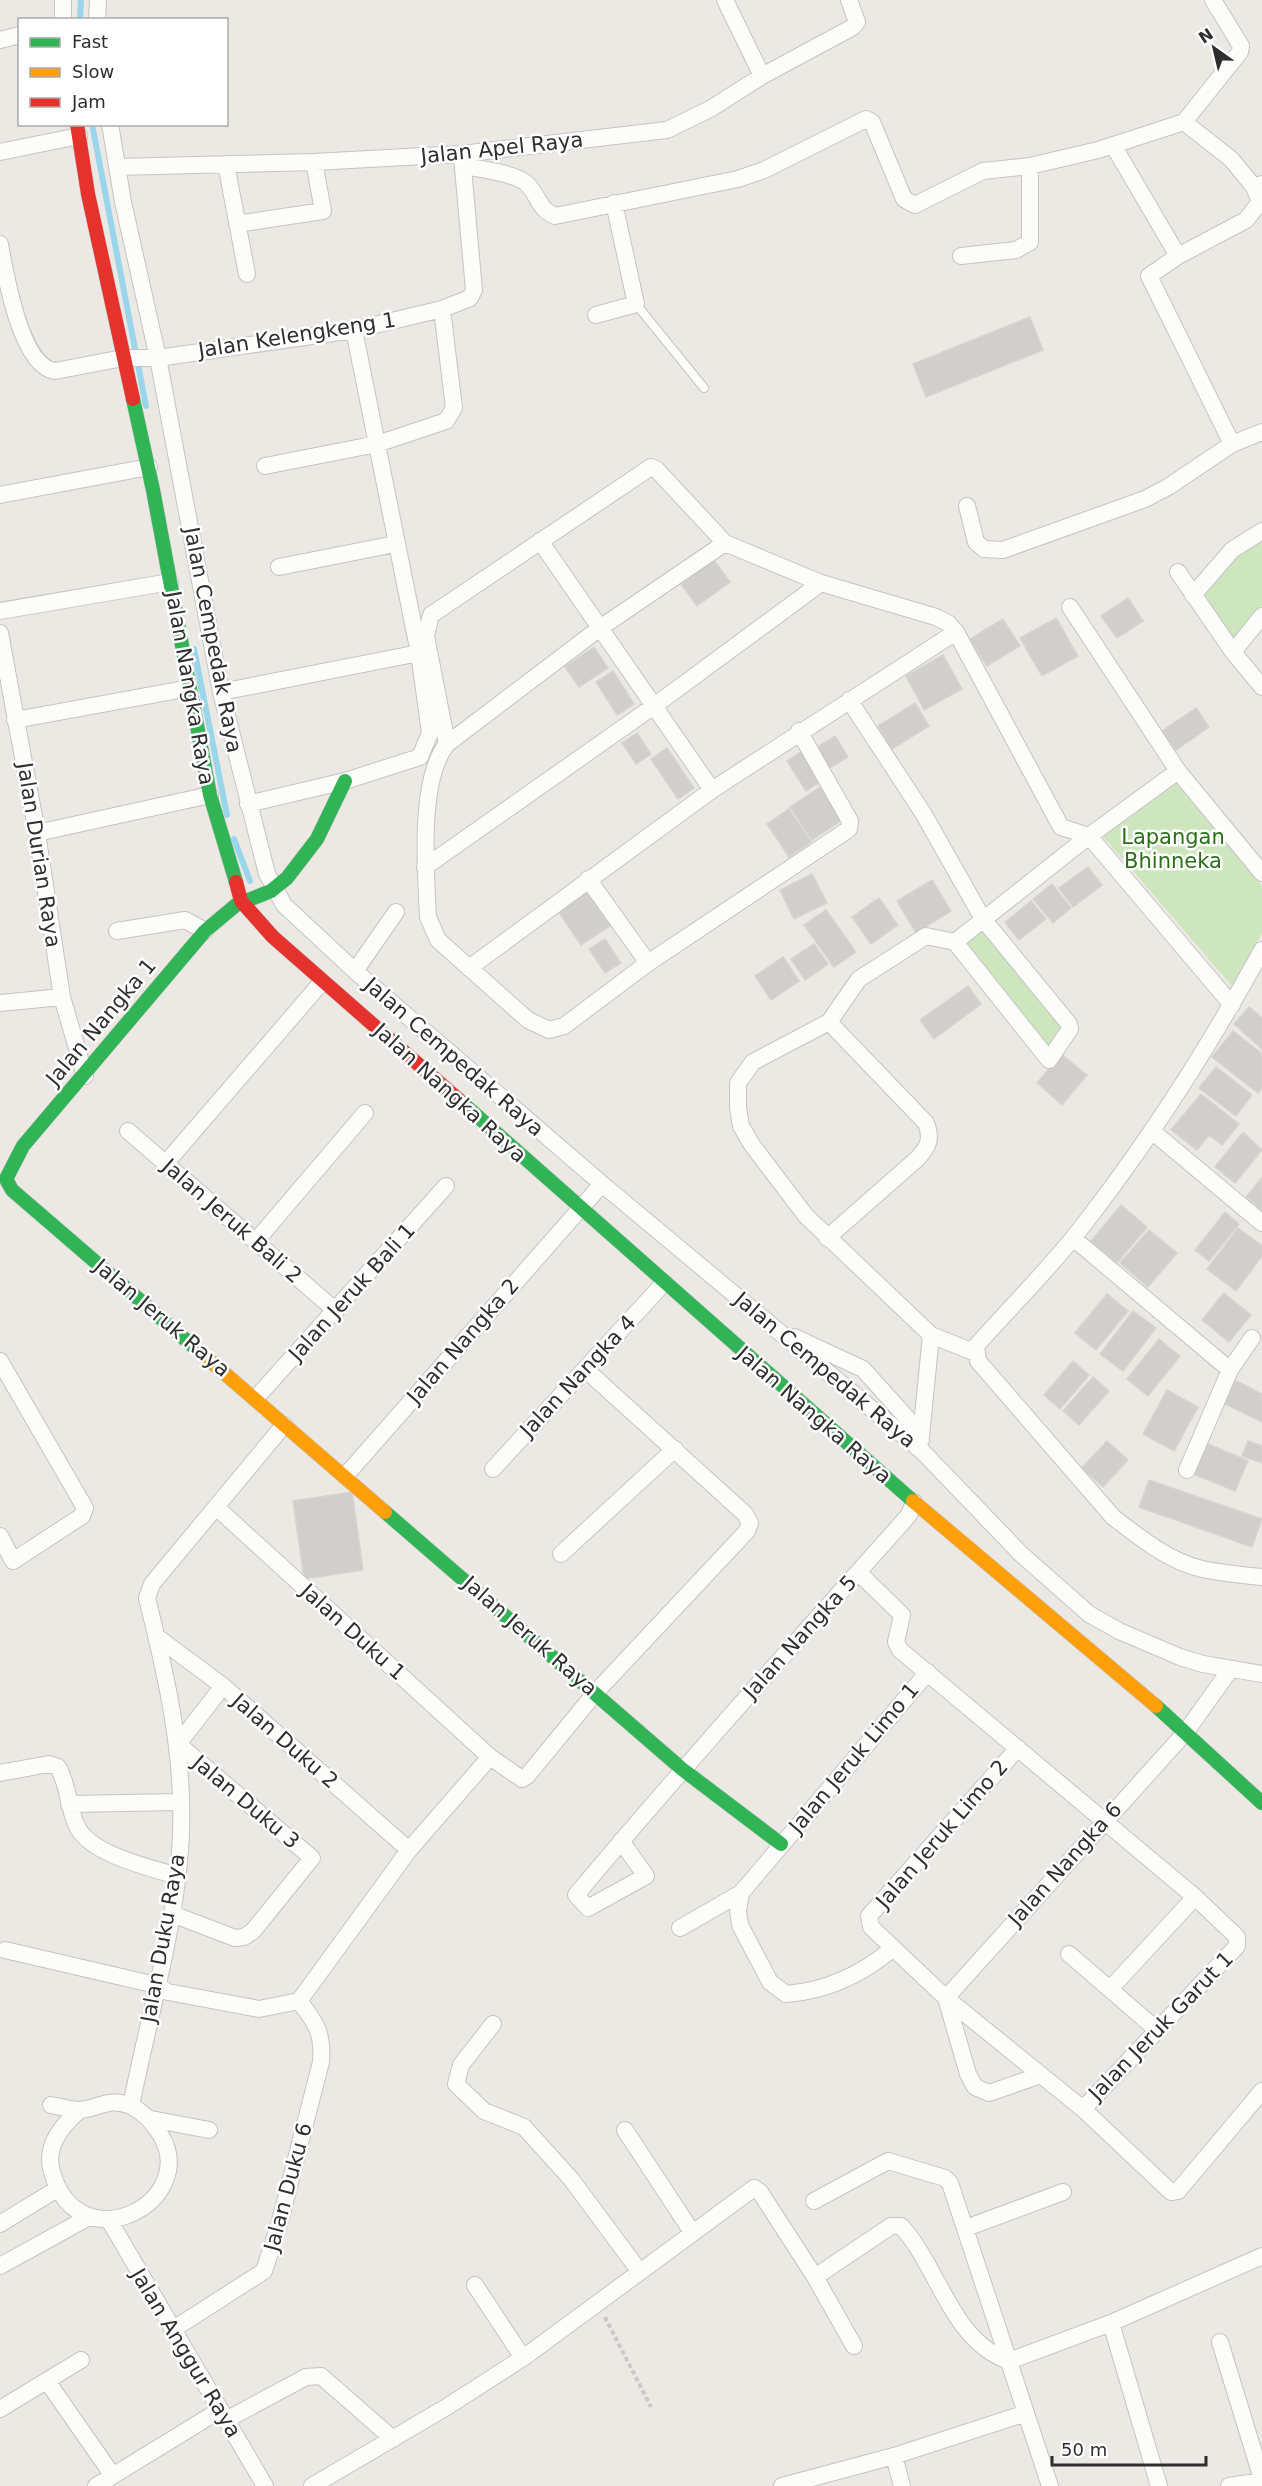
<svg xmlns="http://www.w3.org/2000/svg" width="1262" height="2486" font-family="'DejaVu Sans',sans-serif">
  <rect width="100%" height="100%" fill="#ece8e4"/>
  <path fill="#cee6be" d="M 1262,537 L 1262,605 L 1233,640 L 1202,592 L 1243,548 Z
    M 1175,782 L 1262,886 L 1262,933 L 1232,986 L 1103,836 Z
    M 981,917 L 1070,1029 L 1049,1060 L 955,942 Z"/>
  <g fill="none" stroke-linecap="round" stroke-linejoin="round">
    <path stroke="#99d6ec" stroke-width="6" d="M 80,20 L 81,0
      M 92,124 L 146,406
      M 194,649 L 227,815
      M 234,839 L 250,881"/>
  </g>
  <path fill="#d1cecb" stroke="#d7d4d0" stroke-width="1.5" d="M 1030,317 L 1043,350 L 926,397 L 913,364 Z
    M 714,560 L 730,582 L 697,606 L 681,584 Z
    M 1128,598 L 1143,621 L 1117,638 L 1101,616 Z
    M 1056,618 L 1078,656 L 1042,676 L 1020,638 Z
    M 1003,619 L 1020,646 L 987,666 L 970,639 Z
    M 594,647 L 608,668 L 579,687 L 565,667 Z
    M 943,655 L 962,689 L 924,710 L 906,676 Z
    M 613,671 L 634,704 L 617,715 L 596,682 Z
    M 915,703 L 929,726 L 892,749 L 878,726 Z
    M 1196,708 L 1209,727 L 1176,750 L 1162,731 Z
    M 637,733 L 651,754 L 636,764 L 622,743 Z
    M 835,736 L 848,757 L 826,770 L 814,749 Z
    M 667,748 L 694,788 L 678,799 L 651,759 Z
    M 802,751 L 822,781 L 806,791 L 787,761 Z
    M 820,787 L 842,820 L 812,840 L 790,807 Z
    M 789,809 L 811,842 L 789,857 L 767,824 Z
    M 1088,867 L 1102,885 L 1073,907 L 1059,888 Z
    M 812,874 L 827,903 L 794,919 L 780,890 Z
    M 932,880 L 951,911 L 916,933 L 897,901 Z
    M 1052,884 L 1071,908 L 1053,923 L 1033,899 Z
    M 588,891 L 611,925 L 581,945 L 558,911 Z
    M 879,898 L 898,925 L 871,944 L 852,917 Z
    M 1031,901 L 1046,919 L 1019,940 L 1005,922 Z
    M 826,910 L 856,952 L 834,967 L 804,925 Z
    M 605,939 L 621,963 L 605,973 L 589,949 Z
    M 814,944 L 828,964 L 805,980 L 791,959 Z
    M 783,957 L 799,981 L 771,1000 L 755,976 Z
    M 968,986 L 981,1004 L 934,1039 L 920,1020 Z
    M 1249,1007 L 1262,1018 L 1262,1049 L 1234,1024 Z
    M 1233,1031 L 1262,1054 L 1262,1088 L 1258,1093 L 1212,1057 Z
    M 1061,1054 L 1087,1075 L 1062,1105 L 1037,1083 Z
    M 1216,1067 L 1252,1095 L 1236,1116 L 1199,1088 Z
    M 1201,1094 L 1239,1124 L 1222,1145 L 1209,1135 L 1197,1150 L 1171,1130 Z
    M 1243,1132 L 1262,1150 L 1235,1183 L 1215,1167 Z
    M 1262,1178 L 1262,1210 L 1246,1197 Z
    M 1121,1205 L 1147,1227 L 1117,1263 L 1091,1241 Z
    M 1225,1212 L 1239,1224 L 1209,1261 L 1195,1250 Z
    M 1238,1228 L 1262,1246 L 1262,1256 L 1236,1291 L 1207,1269 Z
    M 1149,1230 L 1177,1253 L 1148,1287 L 1120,1263 Z
    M 1224,1293 L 1251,1315 L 1229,1342 L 1202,1320 Z
    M 1107,1294 L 1128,1311 L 1096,1350 L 1075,1333 Z
    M 1133,1311 L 1156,1328 L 1123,1371 L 1100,1354 Z
    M 1159,1339 L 1180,1356 L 1148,1396 L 1127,1379 Z
    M 1073,1361 L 1089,1375 L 1060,1409 L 1044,1395 Z
    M 1093,1377 L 1109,1391 L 1079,1425 L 1063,1411 Z
    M 1233,1379 L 1262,1394 L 1262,1422 L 1221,1402 Z
    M 1167,1390 L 1198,1407 L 1174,1451 L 1143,1434 Z
    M 1107,1441 L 1128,1460 L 1103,1487 L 1082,1468 Z
    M 1248,1441 L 1262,1446 L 1262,1463 L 1242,1456 Z
    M 1204,1442 L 1248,1461 L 1235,1491 L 1191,1473 Z
    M 1149,1480 L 1262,1519 L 1252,1547 L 1139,1507 Z
    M 352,1492 L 363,1570 L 304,1579 L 293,1501 Z"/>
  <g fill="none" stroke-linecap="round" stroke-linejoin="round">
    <g stroke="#c5c4c5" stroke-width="10">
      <path id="lane" d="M 636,304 L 704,388"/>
    </g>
    <g stroke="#c5c4c5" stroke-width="18">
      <path id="street" d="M 63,0 L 63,20
        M 725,0 L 762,76
        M 97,20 L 98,0
        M 0,40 L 20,35
        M 1184,122 L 1231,159 L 1254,187 L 1262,184
        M 110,124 L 123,202 L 158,358 L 221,692 L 267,874 L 284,905 L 355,971 L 602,1184 L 922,1451 L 1021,1554 L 1089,1614 L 1119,1631 L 1180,1657 L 1203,1664 L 1262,1674
        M 1113,145 L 1178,256 L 1246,220 L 1260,202 L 1254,187
        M 0,152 L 79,136
        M 226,164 L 247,274
        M 463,166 C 479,169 516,173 527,184 C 539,196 538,209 555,216 L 738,179 L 764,170 L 866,119 L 872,122 L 904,199 L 915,205 L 983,171 L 1030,166 L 1098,150 L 1184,122 L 1240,52 L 1241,46 L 1213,0
        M 117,167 L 314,162 L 461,154 L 667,130 L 710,109 L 762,76 L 853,27 L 857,22 L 849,0
        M 237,224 L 323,211 L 314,162
        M 0,244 C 5,273 21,367 55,371 L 123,358 L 158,358 L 354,330 L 442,309 L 470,298 L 474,290 L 462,157
        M 961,256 L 1016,250 L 1030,242 L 1030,166
        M 1178,256 L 1149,276 L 1232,444
        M 596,315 L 636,304 L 614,203
        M 265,466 L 377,444 L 446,421 L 454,408 L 442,309
        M 0,495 L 149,467
        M 967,506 L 976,542 L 984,549 L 1003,550 L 1145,499 L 1168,487 L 1232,444 L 1262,432
        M 540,541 L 712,790
        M 725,543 L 600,628 L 447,744 C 418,780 426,872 428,917 L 438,940 L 528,1020 L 549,1030 L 564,1026 L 648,963 L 849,829 L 850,821 L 799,731
        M 279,567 L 395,544
        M 1178,572 L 1233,652 L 1262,687
        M 1193,595 L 1232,550 L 1262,531
        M 1070,607 L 1178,771 L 1262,873
        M 0,611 L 170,582
        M 0,633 L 37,833 L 62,997 L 85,1076
        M 1233,652 L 1262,616
        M 221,692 L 419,653
        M 849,700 L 923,813 L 983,919 L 1069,1024 L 1070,1029 L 1049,1060 L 955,942
        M 15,720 L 190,688
        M 447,744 L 426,636 L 431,615 L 651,467 L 656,469 L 725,543 L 821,583 L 936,617 L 948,623 L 956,632 L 1061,827 L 1089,836 L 1232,1005
        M 248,804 L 345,781 L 420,757 L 430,733 L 419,653 L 354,330
        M 37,833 L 210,795
        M 425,867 L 654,706 L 821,583
        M 588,879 L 648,963
        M 117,931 L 185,920 L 205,931
        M 955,942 L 1089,836 L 1178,771
        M 1262,950 C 1207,1051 1145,1147 1074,1237 C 1043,1275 1008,1310 976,1346 L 978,1361 L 1113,1517 C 1139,1537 1168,1561 1202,1569 C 1221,1573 1242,1575 1262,1577
        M 469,968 L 712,790 L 956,632
        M 355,971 L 396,912
        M 0,1003 L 62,997
        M 128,1131 L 336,1311
        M 1153,1132 L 1262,1223
        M 166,1163 L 322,982
        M 827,1238 L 917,1159 C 929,1146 932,1139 926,1123 L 829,1022
        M 1073,1238 L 1230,1370
        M 256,1241 L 365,1113
        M 931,1335 L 976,1353
        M 794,1337 L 863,1369 L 915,1427 L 921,1440
        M 0,1361 L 85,1508 L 82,1516 L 13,1561 L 0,1536
        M 256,1398 L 446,1186
        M 921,1436 L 931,1335 L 806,1216 L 752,1145 L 741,1126 L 738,1108 L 738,1083 L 753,1062 L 829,1022 L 859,979 L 926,936 L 955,942
        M 493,1469 L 664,1283
        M 1187,1470 L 1230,1370 L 1252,1338
        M 346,1475 L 602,1184
        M 216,1507 L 490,1757 L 522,1779 L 527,1776 L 596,1692 L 747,1531 L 750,1523 L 745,1514 L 585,1369
        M 561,1554 L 675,1449
        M 858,1572 L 902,1615 L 896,1642 L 900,1650 L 1195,1897 L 1237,1937 L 1237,1946 L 1083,2109
        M 157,1637 L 223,1686 L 409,1850
        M 1018,1748 L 883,1900 L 869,1916 L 871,1927 L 946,1998 L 1083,2109 L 1171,2192 L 1178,2191 L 1262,2091
        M 0,1773 L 49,1764 L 58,1767 C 68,1784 68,1806 76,1824 C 87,1854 149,1867 177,1876
        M 69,1804 L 180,1802
        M 621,1841 L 646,1876 L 588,1908 L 576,1895 C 684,1766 797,1641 909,1515 L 914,1502
        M 172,1914 L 235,1938 L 244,1937 L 253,1931 L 312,1858 L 178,1744 L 223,1686
        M 680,1928 L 741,1893
        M 892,1949 C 861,1975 826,1991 786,1994 L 770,1982 L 740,1925 L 738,1910 L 741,1893 L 928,1672
        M 5,1950 L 156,1985 L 168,1992 L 259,2009 L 299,2001 L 409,1850 L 490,1757
        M 1069,1954 L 1156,2029
        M 1110,1989 L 1195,1897
        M 493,2024 L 461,2065 L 456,2084 L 484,2111 L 524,2127 L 571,2179 L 640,2272
        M 1041,2075 L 989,2093 L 975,2087 L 968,2074 L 946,1998 L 1185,1733 L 1230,1670
        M 51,2105 C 60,2107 69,2109 78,2110 C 97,2110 108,2096 131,2106 C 145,2113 153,2122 160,2134 C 202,2201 79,2266 52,2172 C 44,2146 62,2125 80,2110
        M 131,2106 C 148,2019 178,1920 181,1832 C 184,1753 166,1674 147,1598 L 152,1584 L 284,1425
        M 151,2119 L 209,2130
        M 625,2130 L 692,2232
        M 814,2201 L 888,2161 L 945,2178 L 950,2183 L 1050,2486
        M 109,2220 L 265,2486
        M 0,2224 L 57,2189
        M 966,2228 L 1063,2192
        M 0,2266 L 89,2217
        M 815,2277 L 891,2226 L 901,2226 C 939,2267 951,2341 1009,2361 L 1111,2323 L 1262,2256
        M 475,2285 L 523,2358
        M 1111,2323 L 1159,2486
        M 172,2330 L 264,2271 L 279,2225 L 321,2062 C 323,2033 317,2024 299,2001
        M 1220,2342 L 1262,2479
        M 47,2381 L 113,2476
        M 0,2409 L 81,2360
        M 226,2420 L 306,2377 L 321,2376 L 393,2439
        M 894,2456 L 902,2486
        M 96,2486 L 220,2410
        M 312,2486 L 445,2408 L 523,2358 L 754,2188 L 760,2192 L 815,2277 L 854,2346
        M 782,2486 L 894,2456 L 1026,2413
        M 1229,2486 L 1262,2481"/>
    </g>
    <g stroke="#c5c4c5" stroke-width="15">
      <path id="fast" d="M 133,399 L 153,490 L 210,795 L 236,882
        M 459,1100 L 913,1501
        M 208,1359 L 12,1190 L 6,1179 L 23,1146 L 205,931 L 236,905 L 271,891 L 287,878 L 317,839 L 345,781
        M 385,1512 L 682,1769 L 781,1844
        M 1156,1706 L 1262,1803"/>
    </g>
    <g stroke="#c5c4c5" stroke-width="15">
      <path id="slow" d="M 208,1359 L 385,1512
        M 913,1501 L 1156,1706"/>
    </g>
    <g stroke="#c5c4c5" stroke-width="15">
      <path id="jam" d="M 77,124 L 88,194 L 133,399
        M 236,882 L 241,901 L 273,937 L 459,1100"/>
    </g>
    <path stroke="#c9c9c8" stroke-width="4" stroke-dasharray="4.5 3" stroke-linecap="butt" d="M 605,2317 L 651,2407"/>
    <use href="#lane" stroke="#fcfcfb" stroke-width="8"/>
    <use href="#street" stroke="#fcfcfb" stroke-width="16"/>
    <use href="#fast" stroke="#30b455" stroke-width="14"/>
    <use href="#slow" stroke="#ff9f0a" stroke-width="14"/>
    <use href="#jam" stroke="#e5322d" stroke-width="14"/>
  </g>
  <g text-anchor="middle" stroke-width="5" stroke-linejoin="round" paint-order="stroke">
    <g font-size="21" fill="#2e2e2e" stroke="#fff">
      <text transform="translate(502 148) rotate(-6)" y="7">Jalan Apel Raya</text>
      <text transform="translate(297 335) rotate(-9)" y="7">Jalan Kelengkeng 1</text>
      <text transform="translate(213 640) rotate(79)" y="7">Jalan Cempedak Raya</text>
      <text transform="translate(190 688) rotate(80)" y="7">Jalan Nangka Raya</text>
      <text transform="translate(39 855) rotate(81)" y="7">Jalan Durian Raya</text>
      <text transform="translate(101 1022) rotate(-50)" y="7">Jalan Nangka 1</text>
      <text transform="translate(454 1057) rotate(41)" y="7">Jalan Cempedak Raya</text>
      <text transform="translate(450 1093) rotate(42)" y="7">Jalan Nangka Raya</text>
      <text transform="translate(232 1221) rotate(41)" y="7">Jalan Jeruk Bali 2</text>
      <text transform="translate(352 1292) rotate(-48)" y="7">Jalan Jeruk Bali 1</text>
      <text transform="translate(162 1318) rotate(40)" y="7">Jalan Jeruk Raya</text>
      <text transform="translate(463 1341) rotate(-49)" y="7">Jalan Nangka 2</text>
      <text transform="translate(825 1370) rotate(40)" y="7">Jalan Cempedak Raya</text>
      <text transform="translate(578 1376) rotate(-47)" y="7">Jalan Nangka 4</text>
      <text transform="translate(814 1415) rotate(41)" y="7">Jalan Nangka Raya</text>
      <text transform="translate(353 1632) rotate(42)" y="7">Jalan Duku 1</text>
      <text transform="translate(530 1636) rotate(41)" y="7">Jalan Jeruk Raya</text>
      <text transform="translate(800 1637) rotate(-48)" y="7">Jalan Nangka 5</text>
      <text transform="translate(285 1741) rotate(41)" y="7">Jalan Duku 2</text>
      <text transform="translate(854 1758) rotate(-50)" y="7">Jalan Jeruk Limo 1</text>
      <text transform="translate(246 1802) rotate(40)" y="7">Jalan Duku 3</text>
      <text transform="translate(942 1834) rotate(-49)" y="7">Jalan Jeruk Limo 2</text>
      <text transform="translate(1065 1864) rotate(-48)" y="7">Jalan Nangka 6</text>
      <text transform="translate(163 1938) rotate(-80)" y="7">Jalan Duku Raya</text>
      <text transform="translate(1161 2026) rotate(-46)" y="7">Jalan Jeruk Garut 1</text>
      <text transform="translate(288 2187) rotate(-75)" y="7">Jalan Duku 6</text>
      <text transform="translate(186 2353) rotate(59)" y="7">Jalan Anggur Raya</text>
    </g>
    <g font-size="21" fill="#2c6e1b" stroke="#fff">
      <text x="1173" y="844">Lapangan<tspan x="1173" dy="24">Bhinneka</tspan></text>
    </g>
  </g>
  <rect x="18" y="18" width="210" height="108" fill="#ffffff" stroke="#ababab" stroke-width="1.5"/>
  <rect x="30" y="38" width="30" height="9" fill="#30b455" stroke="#ababab" stroke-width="1.5"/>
  <text x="72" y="48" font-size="18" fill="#2e2e2e">Fast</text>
  <rect x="30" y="68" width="30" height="9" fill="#ff9f0a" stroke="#ababab" stroke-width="1.5"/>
  <text x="72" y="78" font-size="18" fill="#2e2e2e">Slow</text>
  <rect x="30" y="98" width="30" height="9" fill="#e5322d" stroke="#ababab" stroke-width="1.5"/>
  <text x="72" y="108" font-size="18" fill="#2e2e2e">Jam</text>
  <g transform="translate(1214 48) rotate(326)" stroke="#ffffff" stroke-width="4.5" paint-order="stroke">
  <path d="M0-4.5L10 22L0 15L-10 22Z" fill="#2e2e2e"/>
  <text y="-9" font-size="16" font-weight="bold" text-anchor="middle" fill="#2e2e2e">N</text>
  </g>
  <path d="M1052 2456v9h154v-9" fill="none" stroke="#2e2e2e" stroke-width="3"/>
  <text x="1061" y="2456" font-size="18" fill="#2e2e2e" stroke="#ffffff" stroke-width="4.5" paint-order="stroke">50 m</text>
</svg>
